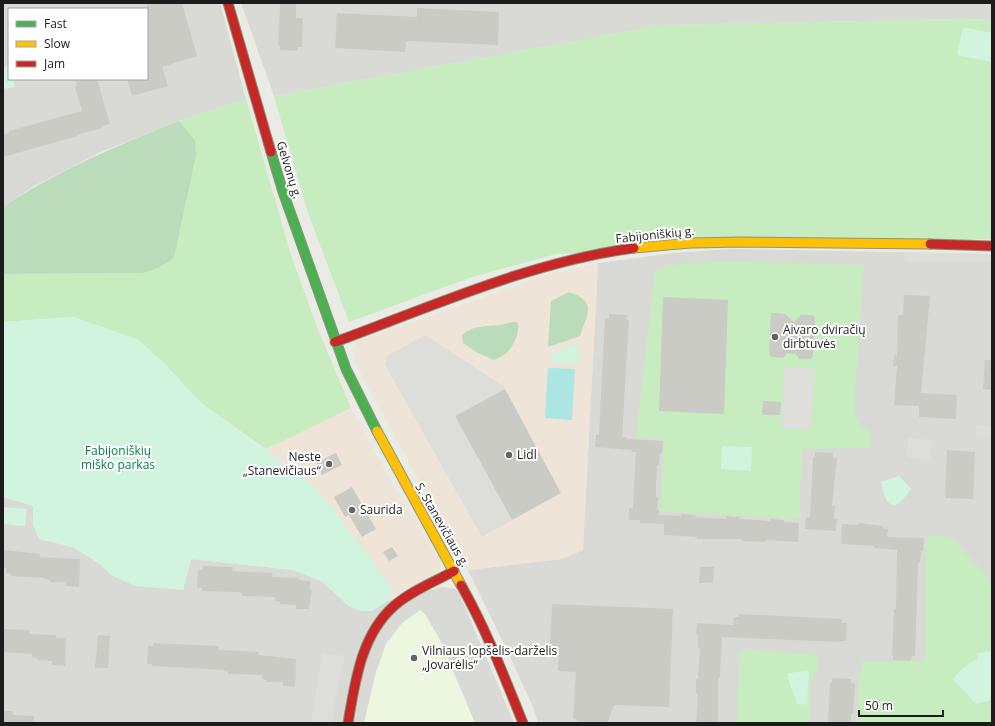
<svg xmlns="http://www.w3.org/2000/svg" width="995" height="726" font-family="'Open Sans',sans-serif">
  <rect width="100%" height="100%" fill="#eaebe4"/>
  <path fill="#d9dad6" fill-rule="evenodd" d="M 3,3 L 220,3 L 246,99 L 179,121 L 101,152 L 34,186 L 3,207 ZM 9,9 L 147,9 L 147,79 L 9,79 Z
    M 241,3 L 992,3 L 992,20 L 963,19 L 662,25 L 274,96 Z
    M 731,249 L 992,254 L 992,723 L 538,723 L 533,707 L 507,650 L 468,570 L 562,559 L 583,550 L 598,263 L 673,253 Z
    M 3,497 L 33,506 L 33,524 L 39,539 L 73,547 L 100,564 L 111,575 L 191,559 L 294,570 L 321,581 L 350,606 L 387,601 L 442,587 L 455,589 L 459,593 L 514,723 L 3,723 Z"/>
  <path fill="#eee4d8" d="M 598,263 L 583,550 L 562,559 L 468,570 L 359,370 L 353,357 L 353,348 L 358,342 L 367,338 L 547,275 Z
    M 351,408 L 391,482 L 441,563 L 441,567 L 437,572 L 387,601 L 266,449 Z"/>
  <path fill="#edf6de" d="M 420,610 L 425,614 L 440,640 L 475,723 L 364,723 L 376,672 L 386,644 L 402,623 Z"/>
  <path fill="#c7ecc0" d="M 963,19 L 992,20 L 992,239 L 556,254 L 472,277 L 349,322 L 308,213 L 274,96 L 662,25 Z
    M 246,99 L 291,255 L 317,327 L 351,408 L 266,449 L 200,402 L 162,361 L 74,317 L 3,322 L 3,274 L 142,273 L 195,140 L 179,121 Z
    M 740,261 L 864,265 L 854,402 C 855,416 857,426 871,433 L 870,448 L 802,449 L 799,519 L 660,511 L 664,438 L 636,437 L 655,271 C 681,260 712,262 740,261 Z
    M 926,535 L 951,537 L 992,582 L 992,723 L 857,723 L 859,679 L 862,661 L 925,661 Z
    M 740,650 L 817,654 L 817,672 L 811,679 L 809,723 L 737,723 Z"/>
  <path fill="#badcbb" d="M 179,121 L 195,140 L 196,155 L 174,257 C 164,266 154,270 142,273 L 3,274 L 3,207 C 58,170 117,146 179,121 Z
    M 569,292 C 598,302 587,313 580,336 L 548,347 L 551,301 Z
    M 511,322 L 517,322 C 521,331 513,348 505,354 C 502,357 497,358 494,360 L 478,353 L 463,343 L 462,335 C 475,322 496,329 511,322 Z"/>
  <path fill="#d0f4de" d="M 963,27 L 992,33 L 992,62 L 957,55 Z
    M 9,66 L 9,79 L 13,79 L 15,87 L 3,89 L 3,67 Z
    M 74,317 L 137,339 L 162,361 L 200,402 L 314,487 L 331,506 L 390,585 L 391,593 L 387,601 L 373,611 L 361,611 L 350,607 L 321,581 L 294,570 L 191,559 L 183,590 L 135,586 L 111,575 L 100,564 L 73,547 L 39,539 L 33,524 L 33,506 L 3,497 L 3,322 Z
    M 579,344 L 578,364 L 551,363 L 551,358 L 563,349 Z
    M 722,446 L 752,447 L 751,471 L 721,469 Z
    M 899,476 L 911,489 C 894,514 886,508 881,482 Z
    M 3,507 L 27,509 L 25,526 L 3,524 Z
    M 992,651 L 992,700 L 976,704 L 953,679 C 959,670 968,663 978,659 L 978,653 Z
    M 809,671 L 807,705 L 797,704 L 788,679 L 788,673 Z"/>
  <path fill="#ace6e3" d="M 548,368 L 575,369 L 572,420 L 545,418 Z"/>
  <path fill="#ddddda" d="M 905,252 L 992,254 L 992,262 L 905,261 Z
    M 425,335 L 506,388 L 455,416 L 512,520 L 482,537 L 385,365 L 387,356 Z
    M 785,367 L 815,369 L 811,430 L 781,428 Z
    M 976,425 L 992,427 L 992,437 L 976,435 Z
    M 908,438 L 932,440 L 930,461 L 907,457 Z
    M 322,653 L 345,656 L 335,700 L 332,723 L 311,723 Z"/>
  <path fill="#cbcbc5" d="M 147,3 L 182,3 L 197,56 L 162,67 L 168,86 L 132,96 L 127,79 L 147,79 Z
    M 280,3 L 296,3 L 296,18 L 303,18 L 302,47 L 298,47 L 297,51 L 280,50 L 280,46 L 278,45 Z
    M 417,8 L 499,12 L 498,45 L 406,41 L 405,52 L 335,48 L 337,13 L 417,17 Z
    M 75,79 L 97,79 L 110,124 L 101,126 L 102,128 L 77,135 L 78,136 L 3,157 L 3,135 L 9,133 L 9,131 L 82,111 L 75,87 L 77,86 Z
    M 904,295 L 930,296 L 921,393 L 957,395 L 956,419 L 919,417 L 919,406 L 894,405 L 897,366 L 893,366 L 894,355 L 897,356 L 898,315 L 903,315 Z
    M 663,297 L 728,300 L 724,414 L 659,411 Z
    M 771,313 L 785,314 L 794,322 L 801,315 L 812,315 L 815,318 L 813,356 L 810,359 L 799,359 L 796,354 L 787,353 L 783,358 L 772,357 L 769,354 Z
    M 609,314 L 627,315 L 626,320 L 629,320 L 622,437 L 627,437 L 627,439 L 663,441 L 662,453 L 660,453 L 659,465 L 657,465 L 656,484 L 656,497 L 658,497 L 657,510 L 659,510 L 659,515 L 681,516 L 681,514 L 696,515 L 695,517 L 726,519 L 726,516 L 739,517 L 739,519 L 770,521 L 770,519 L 784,520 L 784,522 L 799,523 L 798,542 L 765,540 L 765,542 L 742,541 L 742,539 L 697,539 L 697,537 L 664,535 L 664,524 L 640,523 L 640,520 L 629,520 L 629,508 L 633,508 L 636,452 L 631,452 L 632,450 L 595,447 L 596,435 L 599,435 L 605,318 L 609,319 Z
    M 985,360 L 992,360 L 992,390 L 983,389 Z
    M 505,389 L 561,493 L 512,520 L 455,416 Z
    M 763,401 L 781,402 L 780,415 L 762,415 Z
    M 947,450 L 975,452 L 973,499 L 945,498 Z
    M 815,452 L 833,453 L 833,458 L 837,458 L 832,506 L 835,506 L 834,519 L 837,519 L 836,531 L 805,529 L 806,517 L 810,517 L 813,457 L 815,457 Z
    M 336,453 L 342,465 L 322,475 L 316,463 Z
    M 352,487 L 376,529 L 362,537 L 349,515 L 345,517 L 334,497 Z
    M 858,523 L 883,526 L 883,528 L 888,529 L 887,537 L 924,538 L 923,551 L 921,551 L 920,563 L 918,563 L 915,656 L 912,656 L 911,661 L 893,660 L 893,655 L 892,655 L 894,609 L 896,609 L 897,550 L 874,548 L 874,546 L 841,544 L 842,524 L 858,525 Z
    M 392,547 L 398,556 L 389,561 L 383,552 Z
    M 3,550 L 40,554 L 40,557 L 80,559 L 79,587 L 66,586 L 66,582 L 50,582 L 50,580 L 45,579 L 45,578 L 11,576 L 11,574 L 6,573 L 6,568 L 3,568 Z
    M 203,566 L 233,567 L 232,571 L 272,573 L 272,577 L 299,578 L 299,580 L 310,581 L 310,590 L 312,590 L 309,609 L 296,609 L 296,605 L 280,604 L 280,602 L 275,601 L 275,597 L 242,596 L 242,593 L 237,592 L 202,591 L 202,588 L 197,588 L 198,570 L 203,570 Z
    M 700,567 L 714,567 L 713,583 L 699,583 Z
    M 552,604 L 673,609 L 669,707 L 614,705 L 608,722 L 605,723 L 580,723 L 573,717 L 576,672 L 558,671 L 559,648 L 550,648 Z
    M 739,614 L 842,619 L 842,623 L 847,623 L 846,641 L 841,641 L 841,642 L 722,637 L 720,677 L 718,677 L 718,722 L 696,723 L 698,693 L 696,693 L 696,679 L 698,679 L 700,648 L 698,648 L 698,635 L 696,635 L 697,623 L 733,625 L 734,617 L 739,617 Z
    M 3,629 L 29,630 L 29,634 L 56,635 L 56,638 L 66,638 L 65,666 L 52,665 L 52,661 L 37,660 L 37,658 L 32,658 L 32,654 L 3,652 Z
    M 98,635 L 110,636 L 108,668 L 95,668 Z
    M 153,643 L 219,646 L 219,650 L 259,652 L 258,655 L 296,659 L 295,687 L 283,686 L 283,682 L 266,682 L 267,680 L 262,679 L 262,675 L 228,674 L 228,672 L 224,671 L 224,670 L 152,666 L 152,664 L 147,664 L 148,646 L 153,646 Z
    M 832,678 L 851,679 L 851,683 L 855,684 L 853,714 L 851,714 L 851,723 L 828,723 L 830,683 L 832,683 Z
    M 3,711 L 13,711 L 13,715 L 34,716 L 34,723 L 3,723 Z"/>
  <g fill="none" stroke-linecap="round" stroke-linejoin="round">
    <g stroke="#8a967c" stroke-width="11">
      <path id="fast" d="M 271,152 L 283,192 L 346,369 L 377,431"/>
    </g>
    <g stroke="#8a967c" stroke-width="11">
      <path id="slow" d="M 634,248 L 690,243 L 740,242 L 930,244
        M 377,431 L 461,585"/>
    </g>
    <g stroke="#8a967c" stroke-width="11">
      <path id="jam" d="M 228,3 L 271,152
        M 930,244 L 992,246
        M 335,342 C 433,306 530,262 634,248
        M 461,585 C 486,629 504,676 523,723
        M 348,723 C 355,682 361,635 394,606 C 411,591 434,582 454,571"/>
    </g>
    <use href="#fast" stroke="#4caf50" stroke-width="9"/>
    <use href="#slow" stroke="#ffc107" stroke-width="9"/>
    <use href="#jam" stroke="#c62828" stroke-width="9"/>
  </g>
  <g fill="#646462" stroke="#fff" stroke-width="1.5">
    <circle cx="775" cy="337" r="4"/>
    <circle cx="509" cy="455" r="4"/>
    <circle cx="329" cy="464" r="4"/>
    <circle cx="352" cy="510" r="4"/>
    <circle cx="414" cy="658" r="4"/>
  </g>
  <g text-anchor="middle" stroke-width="4" stroke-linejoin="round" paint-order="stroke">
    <g font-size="12" fill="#1c1c1c" stroke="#fff">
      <text transform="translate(289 170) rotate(73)" y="4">Gelvonų g.</text>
      <text transform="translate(655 235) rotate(-6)" y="4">Fabijoniškių g.</text>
      <text transform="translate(442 525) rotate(60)" y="4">S. Stanevičiaus g.</text>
    </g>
    <g font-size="12" fill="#1c1c1c" stroke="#fff" text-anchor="start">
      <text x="783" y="334">Aivaro dviračių<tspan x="783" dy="14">dirbtuvės</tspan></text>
      <text x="517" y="459">Lidl</text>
      <text x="321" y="461" text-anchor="end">Neste<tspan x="321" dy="14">„Stanevičiaus“</tspan></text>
      <text x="360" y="514">Saurida</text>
      <text x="422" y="655">Vilniaus lopšelis-darželis<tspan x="422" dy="14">„Jovarėlis“</tspan></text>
    </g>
    <g font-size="12" fill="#057f40" stroke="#fff">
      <text x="118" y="455">Fabijoniškių<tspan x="118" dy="14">miško parkas</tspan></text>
    </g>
  </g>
  <rect width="995" height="726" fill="none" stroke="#1c1c1c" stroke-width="8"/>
  <rect x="8" y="8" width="140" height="72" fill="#ffffff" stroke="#a4a4a4"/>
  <rect x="16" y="21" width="20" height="6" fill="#4caf50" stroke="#a4a4a4"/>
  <text x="44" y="28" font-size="12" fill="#1c1c1c">Fast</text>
  <rect x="16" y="41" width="20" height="6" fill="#ffc107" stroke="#a4a4a4"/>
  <text x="44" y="48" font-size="12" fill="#1c1c1c">Slow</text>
  <rect x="16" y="61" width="20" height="6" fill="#c62828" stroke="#a4a4a4"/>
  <text x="44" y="68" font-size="12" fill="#1c1c1c">Jam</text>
  <path d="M859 710v6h84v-6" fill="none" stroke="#1c1c1c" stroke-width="2"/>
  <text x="865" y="710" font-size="12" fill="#1c1c1c" stroke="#ffffff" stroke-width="3" paint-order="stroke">50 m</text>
</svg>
